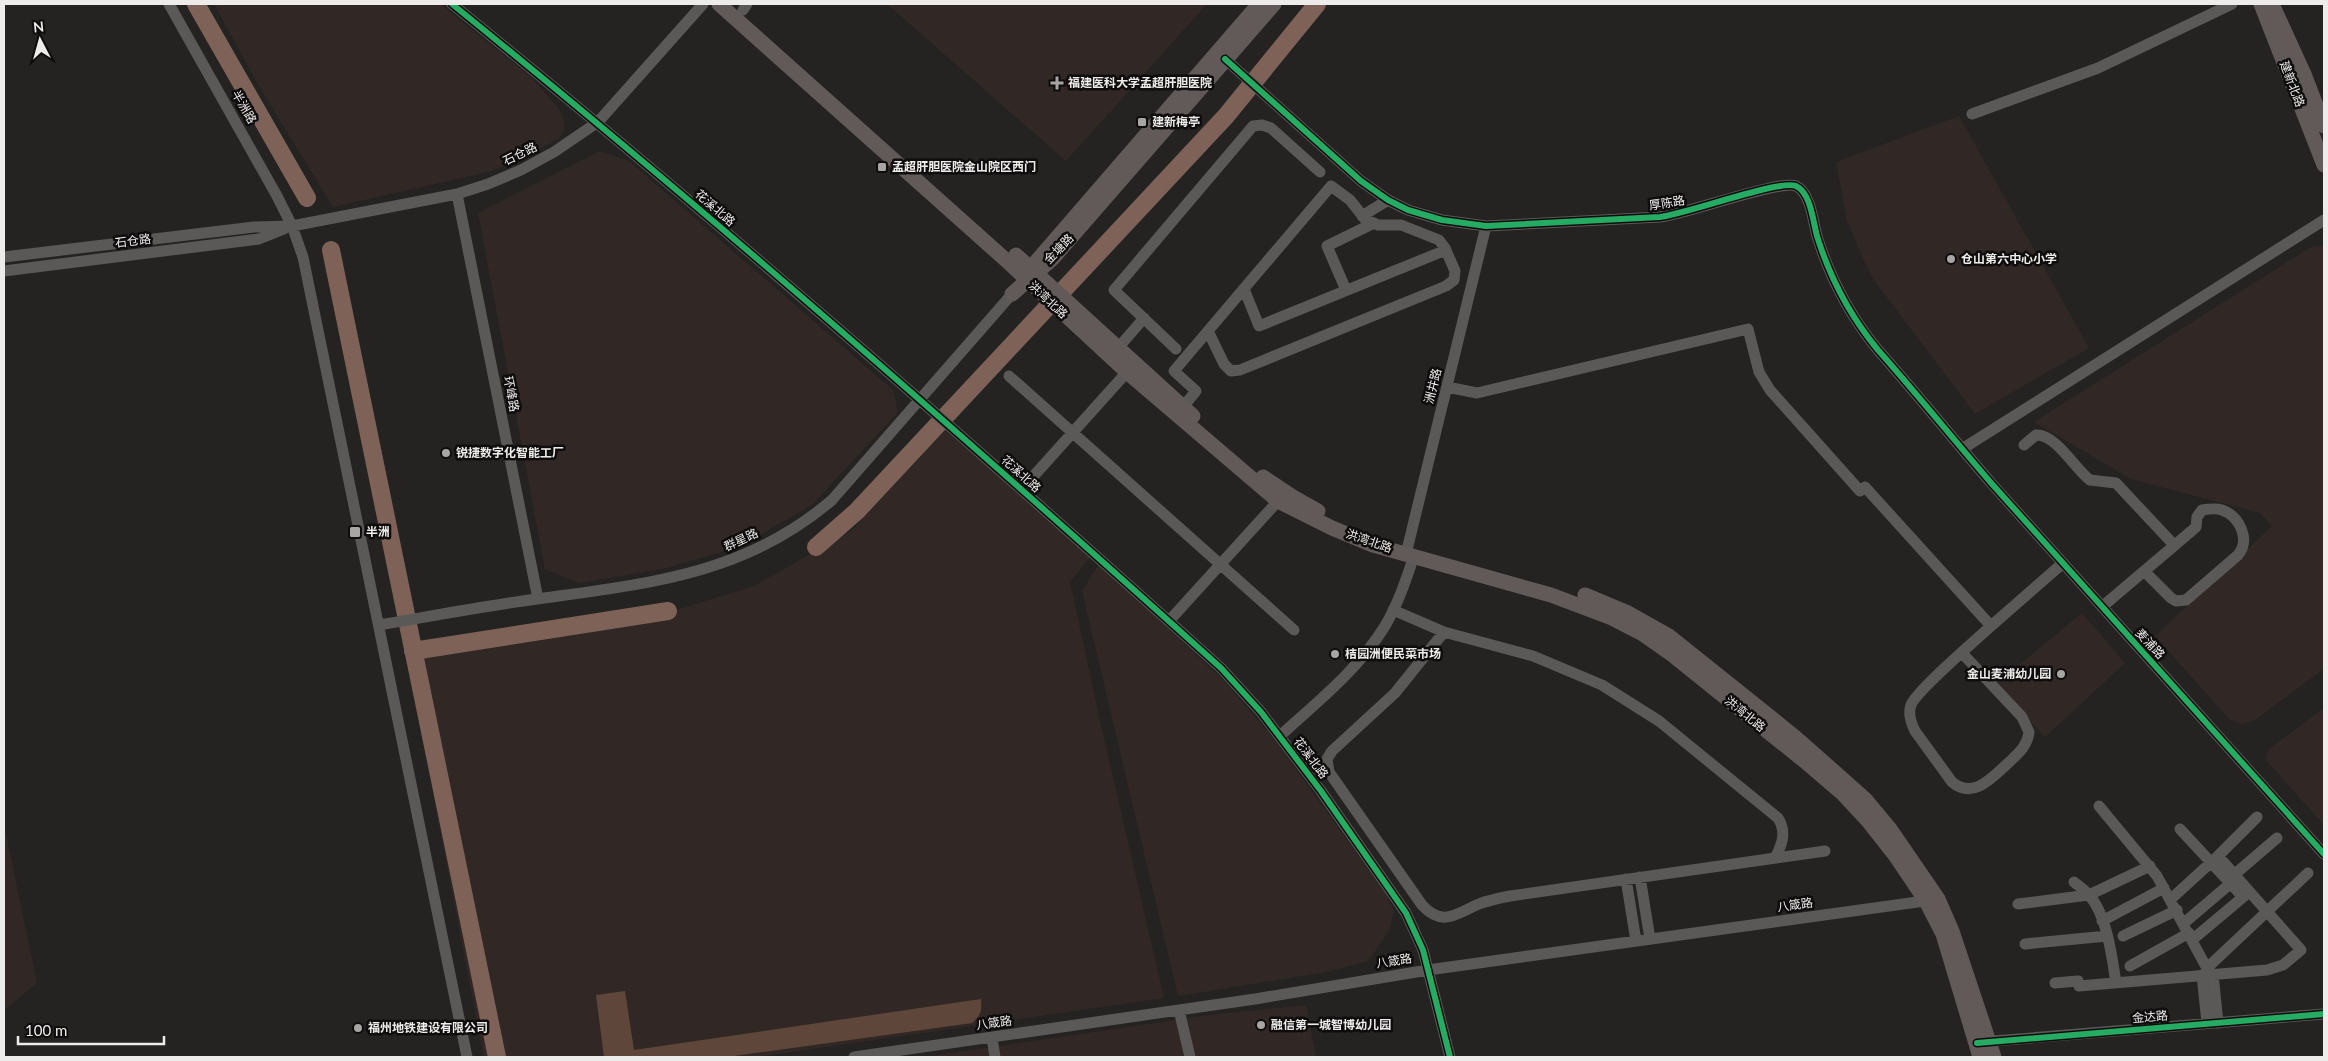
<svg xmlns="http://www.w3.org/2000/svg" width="2328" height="1061" font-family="Lato,'Noto Sans SC',sans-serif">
  <rect width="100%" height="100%" fill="#242322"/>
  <path fill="#312825" d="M 214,4 L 440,4 L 533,79 L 559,109 L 564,121 L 564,131 L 558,139 L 551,143 L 518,160 L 488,172 L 333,207 L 259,86 Z
    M 887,4 L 1207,4 L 1066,161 Z
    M 1959,116 L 2089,348 L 1975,414 L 1876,283 L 1867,267 L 1847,221 L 1836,162 Z
    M 600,151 L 629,161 L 893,390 L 898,412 L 812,505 L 741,546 L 667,568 L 580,583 L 545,569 L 478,213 Z
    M 2324,245 L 2324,669 L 2255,720 L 2241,724 L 2229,719 L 2155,636 L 2272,526 L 2260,513 L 2131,479 L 2034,422 L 2311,247 Z
    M 945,430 L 1091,556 L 1070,582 L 1100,721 L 1164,998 L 757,1057 L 484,1057 L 408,664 L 416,655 L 670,612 L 754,586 L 851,531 Z
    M 1099,564 L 1223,680 L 1275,740 L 1385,893 L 1394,911 L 1389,931 L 1368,961 L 1327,972 L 1178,996 L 1082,591 Z
    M 2082,613 L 2125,663 L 2045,737 L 1995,685 Z
    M 2324,708 L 2324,825 L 2266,760 L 2268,750 Z
    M 4,825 L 37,983 L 4,1010 Z
    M 1306,1005 L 1316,1057 L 925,1057 L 1210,1015 Z"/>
  <path fill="#5f463b" d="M 625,991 L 634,1050 L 981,999 C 982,1011 981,1015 972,1023 L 727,1057 L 604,1057 L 596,995 Z"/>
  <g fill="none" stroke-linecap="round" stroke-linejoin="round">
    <path stroke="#7e6257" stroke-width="18" d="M 196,4 L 307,198
      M 331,250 L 497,1057
      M 816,547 L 857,511 L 1226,116 L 1317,4
      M 413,651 L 668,611"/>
    <path stroke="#5a5958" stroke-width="11" d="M 169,4 L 277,196 L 292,226 L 303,257 L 467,1057
      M 452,4 C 715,217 969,441 1221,668 L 1261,712 L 1321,791 L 1406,913 L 1423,950 L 1450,1057
      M 743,10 L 747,4
      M 1225,59 L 1361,181 L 1388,200 L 1408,210 L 1442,220 L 1486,226 L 1660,217 C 1686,214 1781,179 1796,186 C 1811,193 1813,222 1817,236 C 1830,278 1850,316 1878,350 C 1917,394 1954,440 1992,484 C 2102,608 2214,730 2324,854
      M 1972,114 L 2098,68 L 2232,4
      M 457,194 L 538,599
      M 1362,216 L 1388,200
      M 4,257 L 254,227 L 292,226 L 457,194 L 488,184 L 521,170 L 554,152 L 598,122 L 703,4
      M 4,271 L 259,239 L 284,229
      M 1244,289 L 1259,326 L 1446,250
      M 1346,290 L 1327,246 L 1374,223
      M 1118,348 L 1144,318
      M 1176,349 L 1114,290 L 1253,126 L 1262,125 L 1271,128 L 1320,172
      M 1009,376 L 1294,630
      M 1447,387 L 1477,393 L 1748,329 L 1759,372 L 1770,390 L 1860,491 L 1865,487 L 1991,626 L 2063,563
      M 1183,407 L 1196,391 L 1174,371 L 1331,186 L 1350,200 L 1365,219 L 1378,225 L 1401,225 L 1439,240 L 1445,248 L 1455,271 L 1454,280 L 1446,286 L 1240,370 L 1231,371 L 1224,364 L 1208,331
      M 2024,445 L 2036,435 C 2056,434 2075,469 2090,480 L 2116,483 L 2174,545
      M 1962,449 L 2324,220
      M 1022,489 L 1127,372
      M 1406,554 L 1486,226
      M 2102,607 C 2133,580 2165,554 2196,527 L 2197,517 L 2202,510 C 2208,509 2216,508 2222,510 C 2239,516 2251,539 2238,555 L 2186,600 L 2176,601 L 2171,598 L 2144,571
      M 1393,610 L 1444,632 L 1533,656 L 1602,685 L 1659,721 L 1778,818 C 1787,832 1782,845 1775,858
      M 1169,621 L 1278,501
      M 379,625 C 432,616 484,606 537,599 C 645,584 745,575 832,500 L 1012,294
      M 1444,632 L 1395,693 L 1332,751 L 1327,759 L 1329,772 L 1422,905 C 1443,928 1457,913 1479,904 C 1489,900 1500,898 1510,896 L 1825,851
      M 1962,653 L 2022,717 L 2029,732 C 2027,748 2016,755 2005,766 C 1990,780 1972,799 1952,782 L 1915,731 C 1911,723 1908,713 1911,705 C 1916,691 1976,640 1991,626
      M 1280,736 C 1317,702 1358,670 1385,626 C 1398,604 1406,580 1414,556
      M 2099,806 L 2157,876 L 2210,974
      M 2180,829 L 2243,897
      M 2235,874 L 2277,838
      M 1640,877 L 1650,939
      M 1626,879 L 1636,941
      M 2074,882 C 2079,886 2085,890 2089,895 C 2107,915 2112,957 2116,983
      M 2171,899 L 2218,856 L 2257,817
      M 2018,904 L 2089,895 L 2150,866
      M 2102,921 L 2164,888
      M 2184,923 L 2231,883
      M 2123,936 L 2177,910
      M 2192,940 L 2248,893
      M 2025,944 L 2107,936
      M 2130,966 L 2189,933
      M 2207,968 L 2308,873
      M 2213,974 L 2218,1023
      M 2202,975 L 2207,1023
      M 2055,983 L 2078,981 L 2079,986 L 2267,970 L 2283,965 L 2301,950 L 2218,856
      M 1179,1010 L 1190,1057
      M 992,1038 L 995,1057
      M 1981,1042 L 2324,1014
      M 854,1057 L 1255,999 L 1428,970 L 1932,900"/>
    <path stroke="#625a58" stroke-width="15" d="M 719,4 L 1007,261 L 1127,372 L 1278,501 L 1332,528 L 1373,545 L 1551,595 L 1612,618 L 1643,634 L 1670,653 L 1807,763 L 1842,793 L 1869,822 L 1895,855 L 1926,901 L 1943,934 L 1980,1057
      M 2261,4 L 2324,165
      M 2272,4 L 2304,74 L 2324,126
      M 1016,255 L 1193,416
      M 1029,270 L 1259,4
      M 1012,294 L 1053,258 L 1274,4
      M 1263,477 L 1293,497 L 1318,511
      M 1585,595 L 1628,613 L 1669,636 L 1795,737 L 1865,799 L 1890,829 L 1938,899 L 1952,931 L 1994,1057"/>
    <g stroke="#0e0c0c" stroke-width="9">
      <path id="cycleway" d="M 452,4 C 715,217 969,441 1221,668 L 1261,712 L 1321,791 L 1406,913 L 1423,950 L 1450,1057
        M 1225,59 L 1361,181 L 1388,200 L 1408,210 L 1442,220 L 1486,226 L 1660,217 C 1686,214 1781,179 1796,186 C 1811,193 1813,222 1817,236 C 1830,278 1850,316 1878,350 C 1917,394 1954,440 1992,484 C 2102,608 2214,730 2324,854
        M 1977,1043 L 2324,1014"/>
    </g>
    <use href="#cycleway" stroke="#26ab63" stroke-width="6"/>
  </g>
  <g fill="#a7a6a5" stroke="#0e0c0c" stroke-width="2">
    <path d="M1054.5 75.5h5v5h5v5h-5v5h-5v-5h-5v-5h5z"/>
    <rect x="1137" y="117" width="10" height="10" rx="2.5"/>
    <rect x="877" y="162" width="10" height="10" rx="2.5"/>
    <circle cx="1951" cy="259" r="5"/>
    <circle cx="446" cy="453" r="5"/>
    <rect x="349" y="526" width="12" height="12" rx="2.5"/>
    <circle cx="1335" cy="654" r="5"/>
    <circle cx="2061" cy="674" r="5"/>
    <circle cx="1261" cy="1025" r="5"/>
    <circle cx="358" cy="1028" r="5"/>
  </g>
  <g text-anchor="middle" stroke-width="5" stroke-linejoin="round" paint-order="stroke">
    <g font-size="12" font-weight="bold" fill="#eeeceb" stroke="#0e0c0c" text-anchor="start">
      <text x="1068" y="87">福建医科大学孟超肝胆医院</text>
      <text x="1152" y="126">建新梅亭</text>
      <text x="892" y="171">孟超肝胆医院金山院区西门</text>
      <text x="1961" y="263">仓山第六中心小学</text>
      <text x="456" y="457">锐捷数字化智能工厂</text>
      <text x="366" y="536">半洲</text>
      <text x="1345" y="658">桔园洲便民菜市场</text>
      <text x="2051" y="678" text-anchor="end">金山麦浦幼儿园</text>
      <text x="1271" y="1029">融信第一城智博幼儿园</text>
      <text x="368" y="1032">福州地铁建设有限公司</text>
    </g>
    <g font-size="12" fill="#eeeceb" stroke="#0e0c0c">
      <text transform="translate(2292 84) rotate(69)" y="4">建新北路</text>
      <text transform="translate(244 107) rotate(60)" y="4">半洲路</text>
      <text transform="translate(520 154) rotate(-26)" y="4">石仓路</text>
      <text transform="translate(1667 203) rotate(-9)" y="4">厚陈路</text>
      <text transform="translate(715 208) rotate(41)" y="4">花溪北路</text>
      <text transform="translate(133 241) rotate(-7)" y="4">石仓路</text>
      <text transform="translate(1059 249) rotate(-46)" y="4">金塘路</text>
      <text transform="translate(1048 300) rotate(43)" y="4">洪湾北路</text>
      <text transform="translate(1433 386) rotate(-76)" y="4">洲井路</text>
      <text transform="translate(511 394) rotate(79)" y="4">环峰路</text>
      <text transform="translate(1021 474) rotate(42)" y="4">花溪北路</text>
      <text transform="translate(741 540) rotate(-25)" y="4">群星路</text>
      <text transform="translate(1369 541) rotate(19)" y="4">洪湾北路</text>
      <text transform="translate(2150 644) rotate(47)" y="4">麦浦路</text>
      <text transform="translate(1745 714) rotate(39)" y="4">洪湾北路</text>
      <text transform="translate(1311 758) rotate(53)" y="4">花溪北路</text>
      <text transform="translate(1795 905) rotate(-8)" y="4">八箴路</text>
      <text transform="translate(1394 961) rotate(-9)" y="4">八箴路</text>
      <text transform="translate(2150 1017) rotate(-5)" y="4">金达路</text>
      <text transform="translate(994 1023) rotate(-8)" y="4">八箴路</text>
    </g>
  </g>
  <rect width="2328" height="1061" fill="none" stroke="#eeeceb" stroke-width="10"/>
  <g transform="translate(40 40) rotate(354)" stroke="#0e0c0c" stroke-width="4" paint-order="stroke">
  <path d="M0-4L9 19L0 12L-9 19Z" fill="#eeeceb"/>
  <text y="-8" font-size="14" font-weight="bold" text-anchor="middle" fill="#eeeceb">N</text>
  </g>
  <path d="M18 1036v8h146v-8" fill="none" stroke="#eeeceb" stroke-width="2.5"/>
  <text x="25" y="1036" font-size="15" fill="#eeeceb" stroke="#0e0c0c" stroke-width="4" paint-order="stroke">100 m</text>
</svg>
